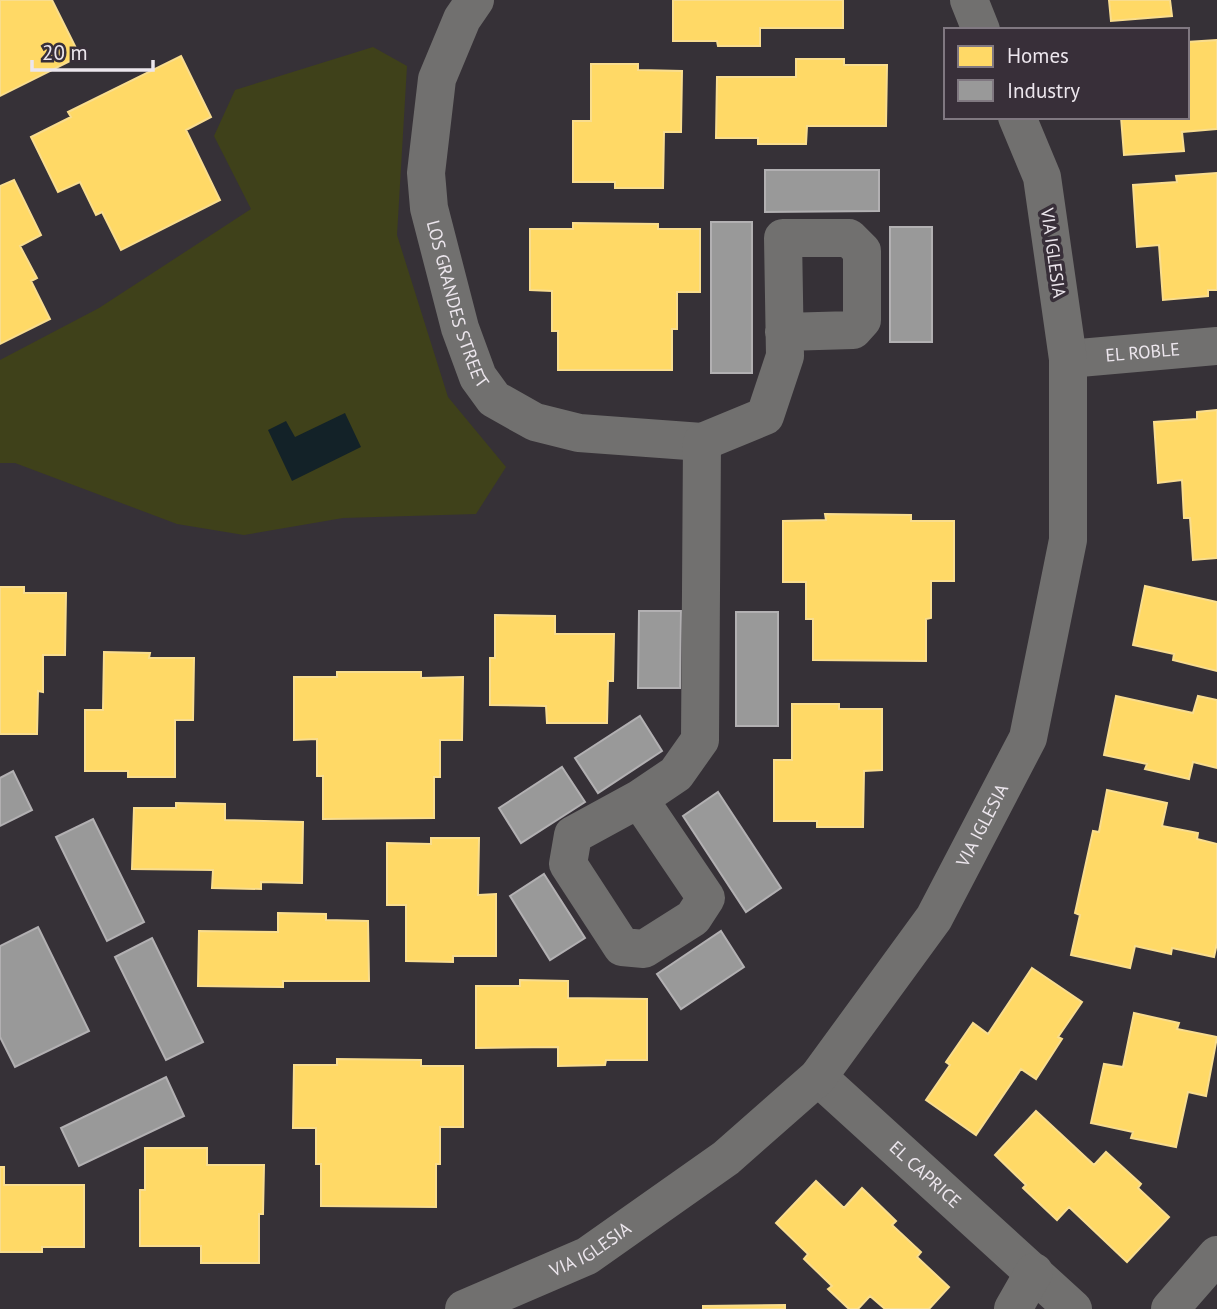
<svg xmlns="http://www.w3.org/2000/svg" width="1217" height="1309" font-family="'PT Sans',sans-serif">
  <rect width="100%" height="100%" fill="#363137"/>
  <path fill="#3f411a" d="M 373,47 L 407,66 L 397,235 L 448,397 L 506,467 L 476,514 L 343,518 L 244,535 L 177,524 L 15,463 L 0,463 L 0,360 L 99,308 L 251,209 L 214,136 L 235,90 Z"/>
  <path fill="#132228" d="M 345,413 L 361,447 L 292,481 L 268,430 L 286,421 L 295,437 Z"/>
  <path fill="#ffd966" stroke="#f9dd8e" stroke-width="2" d="M 0,0 L 52,0 L 80,56 L 0,96 Z
    M 673,0 L 843,0 L 843,28 L 760,28 L 760,46 L 718,46 L 717,41 L 673,41 Z
    M 1109,0 L 1170,0 L 1172,16 L 1111,21 Z
    M 1217,40 L 1217,129 L 1182,132 L 1184,151 L 1124,155 L 1121,117 L 1187,117 L 1187,42 Z
    M 181,56 L 211,117 L 186,130 L 220,200 L 121,250 L 102,212 L 96,215 L 80,182 L 58,192 L 31,137 L 71,117 L 68,112 Z
    M 796,59 L 844,59 L 844,65 L 887,65 L 886,126 L 807,126 L 806,144 L 758,144 L 758,138 L 716,138 L 717,77 L 796,77 Z
    M 591,64 L 638,64 L 638,70 L 682,71 L 681,132 L 664,132 L 663,188 L 615,188 L 615,182 L 573,182 L 573,121 L 591,121 Z
    M 1217,173 L 1217,290 L 1208,290 L 1208,296 L 1163,300 L 1159,245 L 1137,247 L 1133,185 L 1177,182 L 1176,176 Z
    M 14,180 L 41,235 L 20,246 L 37,278 L 31,281 L 50,319 L 0,344 L 0,186 Z
    M 573,223 L 658,224 L 658,229 L 700,229 L 700,292 L 677,292 L 677,329 L 672,329 L 672,370 L 558,370 L 558,331 L 552,331 L 552,291 L 530,290 L 530,229 L 573,229 Z
    M 1217,410 L 1217,558 L 1193,560 L 1190,518 L 1184,518 L 1182,480 L 1158,483 L 1154,422 L 1197,419 L 1197,412 Z
    M 825,514 L 911,515 L 911,521 L 954,521 L 954,581 L 931,581 L 931,618 L 926,619 L 926,661 L 813,660 L 813,619 L 806,619 L 806,582 L 783,582 L 783,521 L 826,520 Z
    M 1145,586 L 1217,602 L 1217,671 L 1173,660 L 1174,654 L 1133,645 Z
    M 0,587 L 24,587 L 24,593 L 66,593 L 65,655 L 43,655 L 43,692 L 38,691 L 37,734 L 0,734 Z
    M 495,615 L 555,616 L 555,634 L 614,634 L 613,681 L 608,681 L 607,723 L 547,723 L 546,706 L 490,705 L 490,658 L 495,658 Z
    M 104,652 L 150,653 L 149,658 L 194,658 L 193,720 L 175,720 L 175,777 L 128,777 L 128,771 L 85,771 L 85,710 L 103,710 Z
    M 337,672 L 421,672 L 421,678 L 463,677 L 462,740 L 440,740 L 440,777 L 434,777 L 434,818 L 323,819 L 323,776 L 317,776 L 317,739 L 294,740 L 294,677 L 337,677 Z
    M 1116,696 L 1193,713 L 1198,696 L 1217,700 L 1217,768 L 1193,762 L 1189,779 L 1145,769 L 1147,764 L 1104,755 Z
    M 792,704 L 839,704 L 839,709 L 882,709 L 882,770 L 864,771 L 863,827 L 817,827 L 817,821 L 774,821 L 774,760 L 792,760 Z
    M 1107,790 L 1167,803 L 1162,826 L 1198,833 L 1197,839 L 1217,844 L 1217,943 L 1214,957 L 1172,948 L 1171,954 L 1135,946 L 1130,968 L 1071,955 L 1080,915 L 1075,913 L 1093,831 L 1099,832 Z
    M 176,803 L 225,804 L 225,820 L 303,822 L 302,883 L 261,882 L 261,889 L 212,888 L 213,870 L 132,869 L 134,808 L 176,808 Z
    M 431,838 L 479,838 L 478,895 L 496,894 L 496,956 L 453,956 L 453,962 L 406,961 L 406,905 L 387,905 L 387,843 L 431,844 Z
    M 278,913 L 326,914 L 326,920 L 368,921 L 369,981 L 283,981 L 283,987 L 198,986 L 199,931 L 278,932 Z
    M 1032,968 L 1082,1002 L 1058,1037 L 1062,1039 L 1036,1079 L 1021,1069 L 976,1135 L 926,1100 L 950,1065 L 946,1062 L 973,1023 L 988,1034 Z
    M 520,980 L 568,981 L 568,998 L 647,999 L 647,1060 L 606,1060 L 605,1065 L 558,1066 L 558,1047 L 476,1048 L 476,986 L 520,986 Z
    M 1134,1013 L 1179,1023 L 1177,1029 L 1217,1037 L 1206,1096 L 1188,1092 L 1176,1147 L 1131,1138 L 1133,1132 L 1091,1123 L 1104,1064 L 1123,1067 Z
    M 337,1059 L 421,1060 L 421,1066 L 463,1066 L 463,1127 L 440,1127 L 440,1164 L 436,1164 L 436,1207 L 321,1206 L 321,1164 L 316,1164 L 316,1128 L 293,1128 L 294,1065 L 337,1065 Z
    M 1036,1111 L 1094,1165 L 1106,1152 L 1141,1184 L 1138,1188 L 1169,1217 L 1127,1262 L 1069,1207 L 1057,1220 L 1023,1188 L 1026,1185 L 995,1155 Z
    M 145,1148 L 207,1148 L 207,1165 L 264,1165 L 263,1214 L 259,1214 L 259,1263 L 201,1263 L 201,1246 L 140,1246 L 140,1190 L 145,1190 Z
    M 0,1167 L 4,1167 L 4,1185 L 84,1185 L 84,1247 L 42,1247 L 42,1252 L 0,1252 Z
    M 816,1181 L 844,1208 L 862,1188 L 896,1221 L 892,1225 L 921,1252 L 917,1257 L 949,1287 L 929,1309 L 885,1309 L 870,1296 L 858,1309 L 849,1309 L 828,1289 L 832,1286 L 804,1259 L 808,1254 L 776,1223 Z
    M 785,1305 L 785,1309 L 703,1309 L 703,1306 Z"/>
  <path fill="#999" stroke="#b2b0b2" stroke-width="2" d="M 765,170 L 879,170 L 879,211 L 765,212 Z
    M 711,222 L 752,222 L 752,373 L 711,373 Z
    M 890,227 L 932,227 L 932,342 L 890,342 Z
    M 639,611 L 681,611 L 680,688 L 638,688 Z
    M 736,612 L 778,612 L 778,726 L 736,726 Z
    M 640,716 L 662,751 L 598,793 L 575,758 Z
    M 562,767 L 585,802 L 521,843 L 499,808 Z
    M 13,771 L 32,810 L 0,826 L 0,778 Z
    M 718,792 L 781,888 L 746,912 L 683,816 Z
    M 93,819 L 144,922 L 107,941 L 56,837 Z
    M 544,874 L 585,938 L 550,960 L 510,896 Z
    M 38,927 L 89,1031 L 15,1067 L 0,1037 L 0,946 Z
    M 721,931 L 744,967 L 681,1009 L 657,974 Z
    M 152,938 L 203,1042 L 166,1060 L 115,957 Z
    M 166,1077 L 184,1116 L 79,1166 L 61,1128 Z"/>
  <g fill="none" stroke-linecap="round" stroke-linejoin="round">
    <g stroke="#71706f" stroke-width="38">
      <path id="s1" d="M 475,0 L 462,19 L 437,79 L 426,173 L 429,208 L 460,328 L 478,377 L 494,399 L 535,422 L 579,433 L 702,442"/>
      <path d="M 969,0 L 981,30"/>
      <path id="s2" d="M 1068,359 L 1217,346"/>
      <path d="M 639,799 L 706,898 L 693,918 L 644,949 L 622,947 L 568,864 L 573,835 L 639,799 L 676,774 L 700,740 L 702,442 L 765,416 L 785,356 L 783,238 L 849,238 L 862,251 L 862,320 L 853,330 L 784,332"/>
      <path id="s3" d="M 818,1077 L 1073,1309"/>
      <path id="s4" d="M 464,1309 L 587,1256 L 726,1158 L 818,1077 L 934,918 L 1028,738 L 1068,540 L 1068,359 L 1042,177 L 1017,117"/>
      <path d="M 1013,1309 L 1034,1272"/>
      <path d="M 1170,1309 L 1217,1255"/>
    </g>
  </g>
  <g text-anchor="middle" stroke-width="7" stroke-linejoin="round" paint-order="stroke">
    <g font-size="18" fill="#ece6ed" stroke="#382f39">
      <text transform="translate(1053 253) rotate(82)" y="6">VIA IGLESIA</text>
      <text dy="6" stroke="none"><textPath href="#s1" startOffset="318">LOS GRANDES STREET</textPath></text>
      <text dy="6" stroke="none"><textPath href="#s2" startOffset="75">EL ROBLE</textPath></text>
      <text dy="6" stroke="none"><textPath href="#s4" startOffset="728">VIA IGLESIA</textPath></text>
      <text dy="6" stroke="none"><textPath href="#s3" startOffset="145">EL CAPRICE</textPath></text>
      <text dy="6" stroke="none"><textPath href="#s4" startOffset="140">VIA IGLESIA</textPath></text>
    </g>
  </g>
  <rect x="944" y="28" width="245" height="91" fill="#382f39" stroke="#807881" stroke-width="2"/>
  <rect x="958" y="46" width="35" height="21" fill="#ffd966" stroke="#807881" stroke-width="2"/>
  <text x="1007" y="63" font-size="21" fill="#ece6ed">Homes</text>
  <rect x="958" y="80" width="35" height="21" fill="#999999" stroke="#807881" stroke-width="2"/>
  <text x="1007" y="98" font-size="21" fill="#ece6ed">Industry</text>
  <path d="M32 60v10h121v-10" fill="none" stroke="#ece6ed" stroke-width="3.5"/>
  <text x="42" y="60" font-size="21" fill="#ece6ed" stroke="#382f39" stroke-width="5" paint-order="stroke">20 m</text>
</svg>
